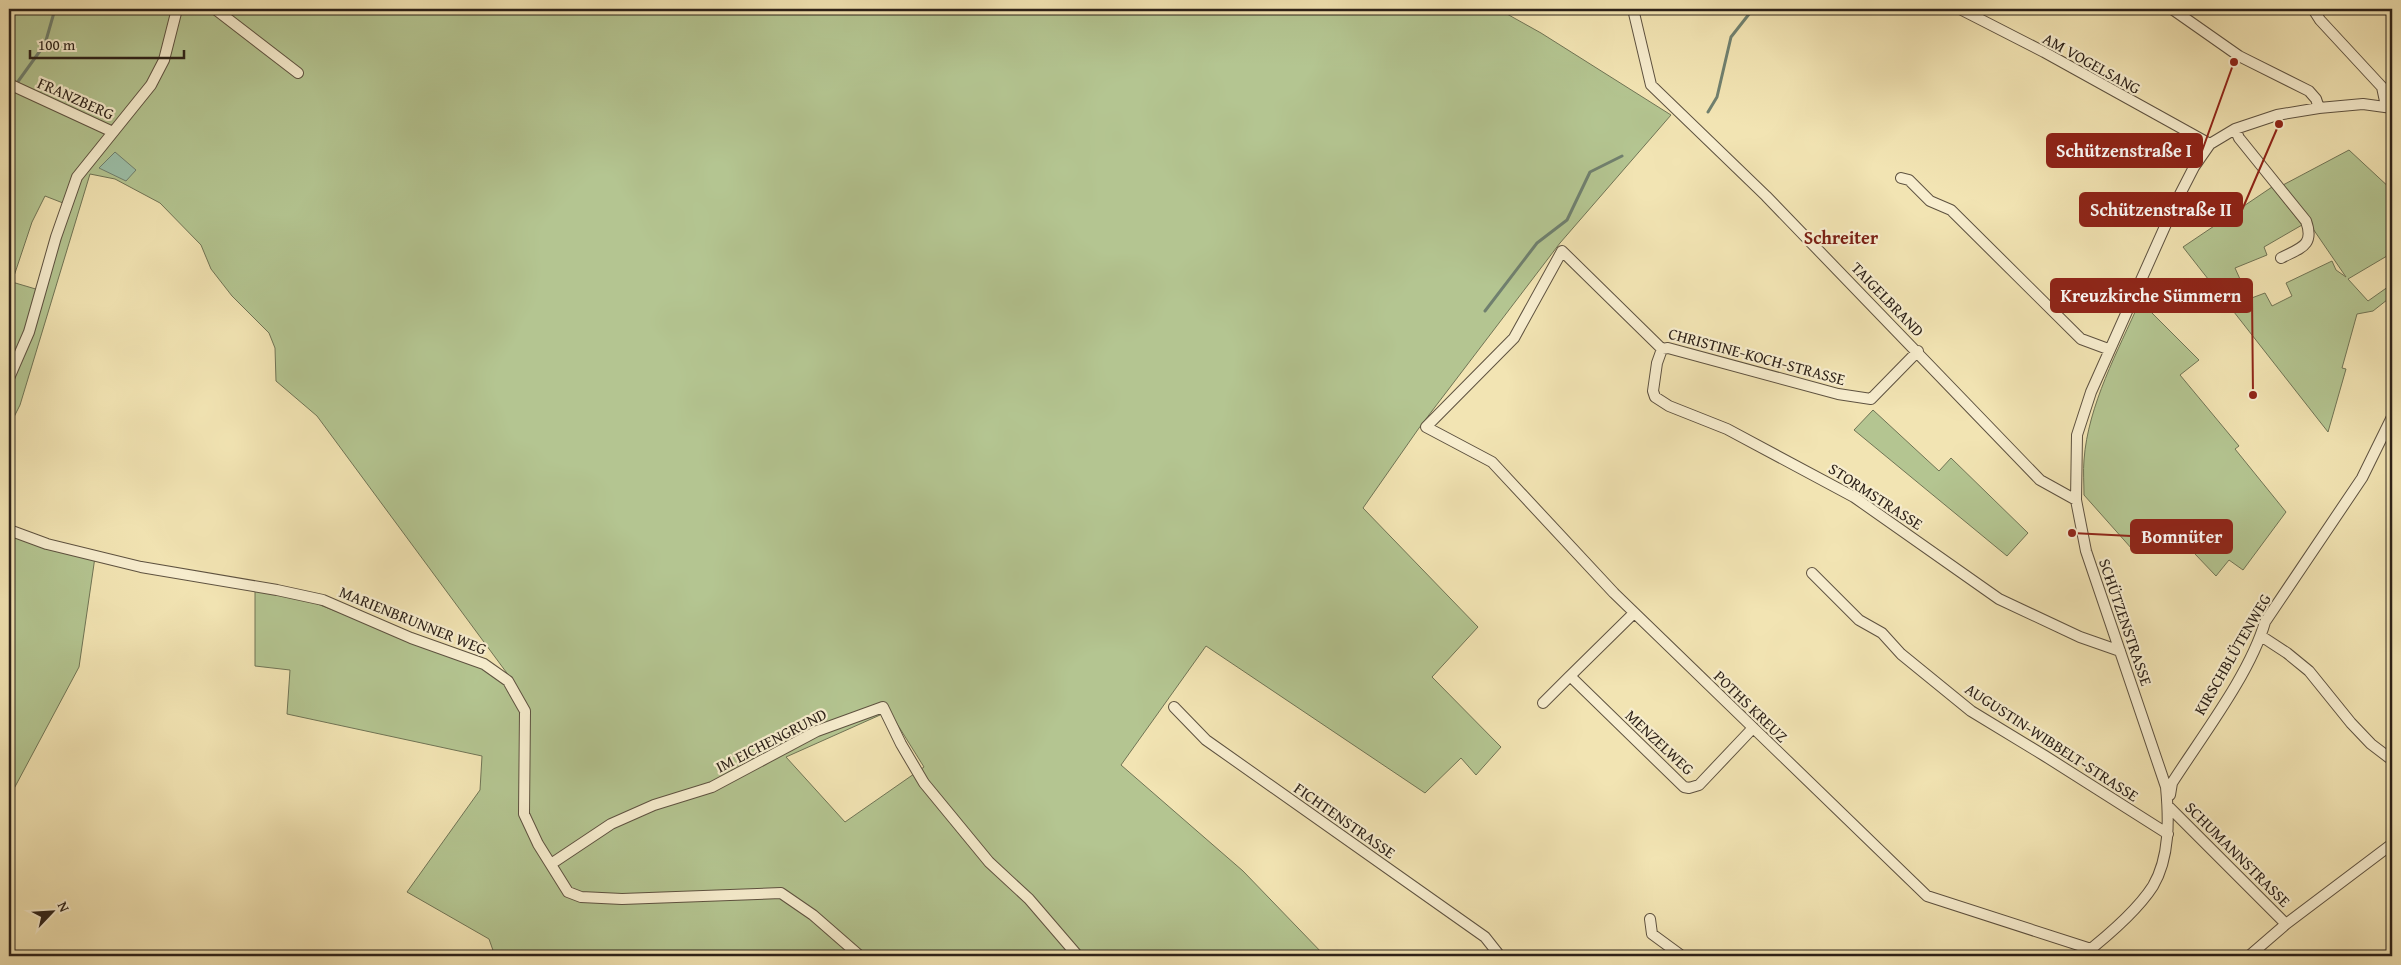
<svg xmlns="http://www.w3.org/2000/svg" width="2401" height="965" font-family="'Gentium Book Plus',serif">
  <rect width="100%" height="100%" fill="#f2e4b3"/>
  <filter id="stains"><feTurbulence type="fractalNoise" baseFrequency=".004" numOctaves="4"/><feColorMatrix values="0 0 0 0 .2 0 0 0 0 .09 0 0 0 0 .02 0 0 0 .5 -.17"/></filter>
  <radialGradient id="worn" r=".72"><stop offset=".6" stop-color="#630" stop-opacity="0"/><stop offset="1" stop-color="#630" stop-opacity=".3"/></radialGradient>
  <path fill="#b4c591" stroke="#707455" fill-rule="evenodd" d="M 9,9 L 1498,9 L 1541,33 L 1671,115 L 1560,243 L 1419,428 L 1363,508 L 1478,627 L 1432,677 L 1501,747 L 1476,775 L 1461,758 L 1425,793 L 1206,646 L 1121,765 L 1243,871 L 1325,956 L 495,956 L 489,939 L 407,892 L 480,790 L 482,756 L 287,714 L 290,670 L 255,666 L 255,590 L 315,603 L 512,680 L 317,416 L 276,381 L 275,348 L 269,333 L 232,296 L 211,269 L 201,245 L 160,203 L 115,179 L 90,174 L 20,405 L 9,427 L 9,386 L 22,360 L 63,203 L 45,196 L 32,222 L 12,282 L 39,290 L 9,378 ZM 889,711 L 924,767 L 845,822 L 786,757 Z
    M 2349,150 L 2392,190 L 2388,227 L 2392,230 L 2392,253 L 2348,279 L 2368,301 L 2392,284 L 2392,296 L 2373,311 L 2357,314 L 2342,368 L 2346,369 L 2328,432 L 2183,247 L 2272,187 L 2302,225 L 2264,247 L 2267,255 L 2235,268 L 2249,299 L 2265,293 L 2272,306 L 2292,296 L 2286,283 L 2332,261 L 2336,270 L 2346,277 L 2283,185 Z
    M 2140,301 L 2199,360 L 2180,375 L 2239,446 L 2235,449 L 2286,512 L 2243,570 L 2229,560 L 2216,576 L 2174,532 L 2147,532 L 2132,549 L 2084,495 C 2084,483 2083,471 2084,460 C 2088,405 2118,351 2140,301 Z
    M 1873,410 L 1939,471 L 1951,458 L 2028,533 L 2007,556 L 1854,430 Z
    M 9,530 L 95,557 L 79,667 L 9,798 Z"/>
  <path fill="#9cbfa8" stroke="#70806f" d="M 115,152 L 136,170 L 126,181 L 99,168 Z"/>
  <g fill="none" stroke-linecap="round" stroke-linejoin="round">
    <path stroke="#70806f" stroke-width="3" d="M 9,94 L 45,44 L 55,9
      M 1708,112 L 1717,97 L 1731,37 L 1753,9
      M 1485,311 L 1537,243 L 1567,220 L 1590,172 L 1622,156"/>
    <g stroke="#5e5240" stroke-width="12">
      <path id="minor" d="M 215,9 L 298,73
        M 1633,9 L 1651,85 L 1766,196 L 2040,480 L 2076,500
        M 1960,9 L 2044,52 L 2210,144
        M 2172,9 L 2239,56 L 2309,91 L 2316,99 L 2319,108
        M 2313,9 L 2320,20 L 2382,87 L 2386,106
        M 9,84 L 113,132
        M 2235,129 L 2239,138 L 2306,221 C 2315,246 2300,248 2281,258
        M 1901,178 L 1909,180 L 1930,201 L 1951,210 L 2081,339 L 2108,349
        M 1662,349 L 1657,363 L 1653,391 L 1655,397 L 1669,406 L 1727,429 L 1854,497 L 1999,599 L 2080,637 L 2120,651
        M 1918,351 L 1871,399 L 1838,394 L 1668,348 L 1662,349 L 1562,251 L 1514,338 L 1426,427 L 1492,462 L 1614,593 L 1927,896 L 2091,949
        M 9,378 L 29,332 L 56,237 L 77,177 L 151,85 L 164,60 L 177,9
        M 9,530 L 47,544 L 141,567 L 277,590 L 323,600 L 411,638 L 484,664 L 508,681 L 525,711 L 524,814 L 538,844 L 568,892 L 581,897 L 622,899 L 781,893 L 813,915 L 860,956
        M 1812,573 L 1859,620 L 1882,633 L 1901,654 L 1971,711 L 2045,756 L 2168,834
        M 1634,613 L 1570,676 L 1684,787 L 1689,788 L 1699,785 L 1752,729
        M 2261,636 L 2287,653 L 2309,671 L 2351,723 L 2371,744 L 2392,760
        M 1543,703 L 1570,676
        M 1174,707 L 1206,740 L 1485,937 L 1500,956
        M 2170,795 L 2172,783 C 2202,736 2250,674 2265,622 L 2362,478 L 2392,417
        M 2168,806 L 2286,924
        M 551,864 L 611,824 L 654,805 L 712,787 L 817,731 L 883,707 L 901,744 L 924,783 L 989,862 L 1029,899 L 1078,956
        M 1650,919 L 1652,934 L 1682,956
        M 2082,956 C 2105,938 2137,911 2153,886 C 2170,857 2169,819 2166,787 L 2086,551 L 2076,500 L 2077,435 L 2091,392 L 2175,204 L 2194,167 L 2210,144 L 2235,129 L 2277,115 L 2319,108 L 2363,104 L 2392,108
        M 2249,956 L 2286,924 L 2392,844"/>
    </g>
    <use href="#minor" stroke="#f7edce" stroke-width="10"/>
  </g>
  <g text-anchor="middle" stroke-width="4.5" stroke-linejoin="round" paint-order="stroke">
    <g font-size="16" fill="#2d2219" stroke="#f7edce">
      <text transform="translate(2092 63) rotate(29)" y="6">AM VOGELSANG</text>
      <text transform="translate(76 98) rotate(24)" y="6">FRANZBERG</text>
      <text transform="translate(1888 299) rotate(46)" y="6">TAIGELBRAND</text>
      <text transform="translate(1757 356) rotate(15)" y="6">CHRISTINE-KOCH-STRASSE</text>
      <text transform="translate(1876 496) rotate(33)" y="6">STORMSTRASSE</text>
      <text transform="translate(413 620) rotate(22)" y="6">MARIENBRUNNER WEG</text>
      <text transform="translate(2126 622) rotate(71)" y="6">SCHÜTZENSTRASSE</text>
      <text transform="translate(2232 654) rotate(-60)" y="6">KIRSCHBLÜTENWEG</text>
      <text transform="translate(1751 706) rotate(44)" y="6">POTHS KREUZ</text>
      <text transform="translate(771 740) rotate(-27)" y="6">IM EICHENGRUND</text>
      <text transform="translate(1660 742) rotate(43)" y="6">MENZELWEG</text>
      <text transform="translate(2052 742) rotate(33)" y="6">AUGUSTIN-WIBBELT-STRASSE</text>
      <text transform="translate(1345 820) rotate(35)" y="6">FICHTENSTRASSE</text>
      <text transform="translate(2238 854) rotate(45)" y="6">SCHUMANNSTRASSE</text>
    </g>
    <g font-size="18" font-weight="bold" fill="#7a1f14" stroke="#f7edce">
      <text x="1841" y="244">Schreiter</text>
    </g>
  </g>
  <path fill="none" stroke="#8f2418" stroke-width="2" d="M2234 62L2202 151M2279 124L2242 210M2253 395L2252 295M2072 533L2131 536"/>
  <g fill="#8f2418" stroke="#f7edce" stroke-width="2">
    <circle cx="2234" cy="62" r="5"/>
    <circle cx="2279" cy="124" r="5"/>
    <circle cx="2253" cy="395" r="5"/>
    <circle cx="2072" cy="533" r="5"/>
  </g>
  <g fill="#8f2418" stroke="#8f2418" stroke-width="2">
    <rect x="2047" y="134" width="155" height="33" rx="5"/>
    <rect x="2080" y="193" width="162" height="33" rx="5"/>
    <rect x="2051" y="279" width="201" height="33" rx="5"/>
    <rect x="2131" y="520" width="101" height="33" rx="5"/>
  </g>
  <g font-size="18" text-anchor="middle" font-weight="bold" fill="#fff">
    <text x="2124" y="157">Schützenstraße I</text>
    <text x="2161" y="216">Schützenstraße II</text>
    <text x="2151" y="302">Kreuzkirche Sümmern</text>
    <text x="2182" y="543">Bomnüter</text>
  </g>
  <rect width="2401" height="965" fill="none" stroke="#f2e4b3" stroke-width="30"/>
  <rect x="10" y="10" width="2381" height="945" fill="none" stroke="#2d2219" stroke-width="2.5"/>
  <rect x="15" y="15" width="2371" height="935" fill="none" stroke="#2d2219"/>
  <g transform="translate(52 912) rotate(65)" stroke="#f7edce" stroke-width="4" paint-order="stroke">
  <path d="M0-4L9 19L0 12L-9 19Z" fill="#2d2219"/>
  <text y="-8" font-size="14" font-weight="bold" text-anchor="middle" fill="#2d2219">N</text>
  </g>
  <path d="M30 50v8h154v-8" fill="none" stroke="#2d2219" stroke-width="2.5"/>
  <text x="38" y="50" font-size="15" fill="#2d2219" stroke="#f7edce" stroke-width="4" paint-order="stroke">100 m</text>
  <rect width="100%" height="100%" filter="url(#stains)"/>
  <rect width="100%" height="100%" fill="url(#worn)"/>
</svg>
